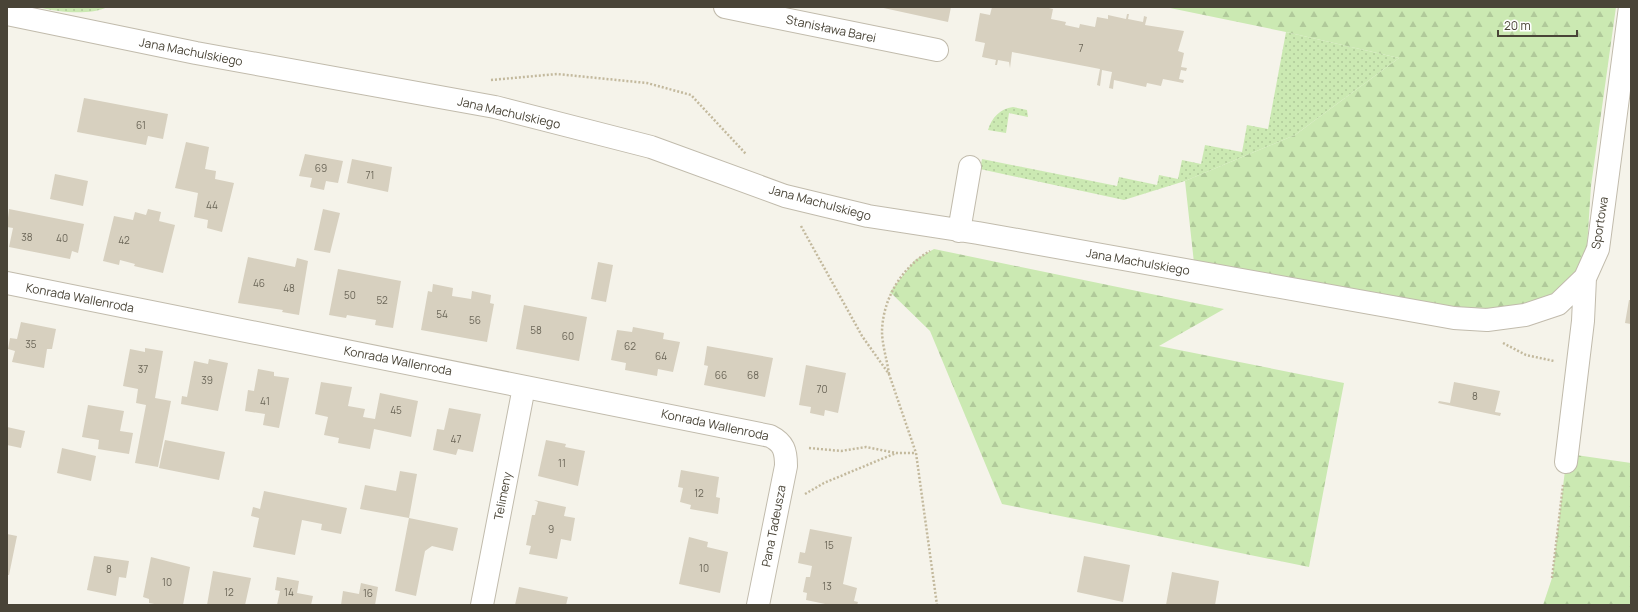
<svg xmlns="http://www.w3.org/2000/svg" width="1638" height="612" font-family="Manrope,sans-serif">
  <defs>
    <pattern id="grass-dots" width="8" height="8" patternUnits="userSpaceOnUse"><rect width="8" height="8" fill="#cbe9b2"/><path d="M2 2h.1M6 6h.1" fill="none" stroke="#b0c99a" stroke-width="1.8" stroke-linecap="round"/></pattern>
    <pattern id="forest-firs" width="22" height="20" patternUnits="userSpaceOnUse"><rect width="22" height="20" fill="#cbe9b2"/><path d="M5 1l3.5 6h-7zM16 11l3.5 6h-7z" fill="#b0c99a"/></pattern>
  </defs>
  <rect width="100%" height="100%" fill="#f5f3ea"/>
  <path fill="url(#grass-dots)" d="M 37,7 L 108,7 C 87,16 59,12 37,7 Z
    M 1286,32 L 1399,58 L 1295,135 L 1185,181 L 1124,200 L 980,169 L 982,159 L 1117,186 L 1119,177 L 1157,185 L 1159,175 L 1178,179 L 1182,160 L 1201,164 L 1205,145 L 1242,152 L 1247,125 L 1268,129 Z
    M 1013,107 L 1027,110 L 1028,117 L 1009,113 L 1006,133 L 988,130 C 992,117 1000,109 1013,107 Z"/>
  <path fill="url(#forest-firs)" d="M 1165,7 L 1616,7 L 1591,186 L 1585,278 L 1558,304 L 1487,320 L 1195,272 L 1185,181 L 1295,135 L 1399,58 L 1286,32 Z
    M 934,249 L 1224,309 L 1159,346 L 1344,383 L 1309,567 L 1002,504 L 930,331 L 890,292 L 915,260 Z
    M 1576,455 L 1631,463 L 1631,605 L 1543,605 L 1552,578 L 1566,462 Z"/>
  <path fill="#d7d0bf" d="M 879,7 L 951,7 L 948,22 Z
    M 992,7 L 1045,7 L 1053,9 L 1051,19 L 1066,22 L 1065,25 L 1079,28 L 1080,24 L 1095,27 L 1097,17 L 1108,19 L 1108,15 L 1126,19 L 1127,14 L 1129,14 L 1128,19 L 1143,22 L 1144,16 L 1147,17 L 1145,25 L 1184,31 L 1178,51 L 1184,53 L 1181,67 L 1187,68 L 1186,71 L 1181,70 L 1179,79 L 1184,80 L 1183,83 L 1163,79 L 1161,86 L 1147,83 L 1146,87 L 1114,80 L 1113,89 L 1109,88 L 1112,72 L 1102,70 L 1100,86 L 1097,85 L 1100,69 L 1012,52 L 1010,68 L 1009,62 L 998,60 L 997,65 L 995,65 L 996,60 L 982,57 L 985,43 L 975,41 L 980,13 L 990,15 Z
    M 84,98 L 168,114 L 163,139 L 148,136 L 146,145 L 77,132 Z
    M 186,142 L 209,147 L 205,169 L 216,171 L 215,179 L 234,183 L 222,232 L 207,228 L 208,220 L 194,217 L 198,193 L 175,188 Z
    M 305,154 L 343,161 L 338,183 L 326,181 L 324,190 L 310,187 L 312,178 L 299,176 Z
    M 352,159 L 392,167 L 388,192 L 347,183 Z
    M 55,174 L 88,181 L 83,206 L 50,199 Z
    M 9,209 L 84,224 L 78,253 L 72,251 L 70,259 L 9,247 L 13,228 L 7,227 Z
    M 148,209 L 161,212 L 159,221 L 175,225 L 163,273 L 134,266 L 135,264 L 120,260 L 119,265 L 103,261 L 114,216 L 133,220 L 135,212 L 146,215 Z
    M 323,209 L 340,213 L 330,253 L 314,250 Z
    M 248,257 L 295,267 L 297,258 L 308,261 L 299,315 L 282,312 L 283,310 L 238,303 Z
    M 598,262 L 613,265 L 606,302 L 591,299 Z
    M 338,269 L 401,281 L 393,328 L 375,325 L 376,320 L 347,315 L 346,318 L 329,315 Z
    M 433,284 L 453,288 L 452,296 L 471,299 L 472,291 L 491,295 L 490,303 L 494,304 L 487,342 L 421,330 L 428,291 L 432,292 Z
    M 1629,300 L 1631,300 L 1631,324 L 1625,323 Z
    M 524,305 L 587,317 L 579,361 L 516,349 Z
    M 21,322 L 56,329 L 52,349 L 47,349 L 44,368 L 12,362 L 15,351 L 8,349 L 10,338 L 17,339 Z
    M 633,327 L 664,333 L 663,339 L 680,342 L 673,372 L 658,369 L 657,376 L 625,370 L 626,363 L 611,360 L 617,330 L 632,332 Z
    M 707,346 L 773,358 L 765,397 L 704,385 L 708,366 L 704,365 Z
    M 145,348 L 163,351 L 155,398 L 171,401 L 158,467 L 135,463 L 146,405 L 136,403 L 138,389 L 123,386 L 130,349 L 145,352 Z
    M 209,359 L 228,363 L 218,411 L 181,404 L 182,396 L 187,397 L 194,361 L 208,364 Z
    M 806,365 L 846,373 L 838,413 L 825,410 L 824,416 L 810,413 L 811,407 L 799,405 Z
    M 258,369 L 274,372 L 274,376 L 289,378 L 279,428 L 263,425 L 265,414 L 245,411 L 248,390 L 254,391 Z
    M 321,382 L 352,387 L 348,406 L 365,409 L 363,417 L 375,419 L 380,393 L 418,401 L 411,437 L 374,429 L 370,449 L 338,443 L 339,438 L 324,435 L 328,417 L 315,414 Z
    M 1454,382 L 1500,391 L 1495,412 L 1501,413 L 1500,416 L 1438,403 L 1439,401 L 1450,403 Z
    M 88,405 L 124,411 L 120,431 L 133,433 L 129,454 L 98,449 L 99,440 L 82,437 Z
    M 449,408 L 481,414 L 473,452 L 458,449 L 456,455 L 433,450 L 437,429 L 444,430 Z
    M 7,427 L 25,431 L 21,448 L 7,445 Z
    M 165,440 L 225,452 L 219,480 L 159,468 Z
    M 546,440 L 566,444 L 565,447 L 585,451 L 578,486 L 538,476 Z
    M 62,448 L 96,456 L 91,481 L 57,473 Z
    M 681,470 L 719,477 L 716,497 L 720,498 L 718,514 L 690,509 L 691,505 L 680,502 L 683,488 L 678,487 Z
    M 400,471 L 417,474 L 409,518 L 458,528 L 453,551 L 432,546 L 425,551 L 416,596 L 395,591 L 409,518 L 360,509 L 365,485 L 396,491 Z
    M 264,491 L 347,508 L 341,534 L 321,530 L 322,524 L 302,520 L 295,555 L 253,547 L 259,518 L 251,516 L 253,507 L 260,509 Z
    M 534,500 L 566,507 L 564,516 L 575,518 L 571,541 L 561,539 L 557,559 L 529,554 L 531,546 L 526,545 L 532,515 L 535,515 L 538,502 Z
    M 810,529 L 852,537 L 843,584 L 857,588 L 854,601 L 858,602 L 857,605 L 830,605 L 806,600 L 807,593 L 803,592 L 806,577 L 810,577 L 812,566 L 798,563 L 800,552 L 805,553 Z
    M 7,534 L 17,536 L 9,575 L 7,575 Z
    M 689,537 L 708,542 L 707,547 L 728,552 L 720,593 L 679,584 Z
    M 94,556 L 129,561 L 126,578 L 119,577 L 116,596 L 87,590 Z
    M 1084,556 L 1130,565 L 1123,602 L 1077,592 Z
    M 151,557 L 190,567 L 183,605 L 160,605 L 149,603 L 149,599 L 143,597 Z
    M 213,571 L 251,578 L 245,605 L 207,605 Z
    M 1172,572 L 1219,581 L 1215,605 L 1166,605 Z
    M 277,577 L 299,581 L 297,593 L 313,596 L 311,605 L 277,605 L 280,591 L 275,590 Z
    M 361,583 L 378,587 L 375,605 L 341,605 L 343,591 L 359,594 Z
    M 519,587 L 568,597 L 566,605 L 515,605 Z"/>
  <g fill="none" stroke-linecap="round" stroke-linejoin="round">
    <g stroke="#c1bbac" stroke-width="24">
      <path id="minor" d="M 725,7 L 937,50
        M 7,14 L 196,53 L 495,107 L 651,147 L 785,196 L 868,216 L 978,233 L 1454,318 L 1487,320 L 1525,315 L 1558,304 L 1585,278
        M 959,231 L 970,167
        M 7,283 L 770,436 C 784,443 786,451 786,466 L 758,605
        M 1566,462 L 1583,321 L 1585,278 L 1598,249 L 1630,7
        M 482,605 L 524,387"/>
    </g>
    <path stroke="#c3b99d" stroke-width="2.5" stroke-dasharray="2 2" stroke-linecap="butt" d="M 491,80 L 557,74 L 647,83 L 691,95 L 746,154
      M 801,226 L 862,336 L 889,374 L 916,453 L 937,605
      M 1503,343 L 1526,355 L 1554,361
      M 889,374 C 887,360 882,344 882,331 C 883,298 902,267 930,251
      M 809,448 L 841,451 L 866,447 L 896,453 L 916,453
      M 805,494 L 824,483 L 896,453
      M 1552,578 L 1563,485"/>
    <use href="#minor" stroke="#fff" stroke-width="22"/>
  </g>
  <g text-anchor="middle" stroke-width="3" stroke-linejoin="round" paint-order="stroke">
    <g font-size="10" fill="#6c6759">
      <text x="1081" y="52">7</text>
      <text x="141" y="129">61</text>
      <text x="321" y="172">69</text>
      <text x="370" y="179">71</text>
      <text x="212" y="209">44</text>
      <text x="27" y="241">38</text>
      <text x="62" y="242">40</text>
      <text x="124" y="244">42</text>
      <text x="259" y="287">46</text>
      <text x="289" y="292">48</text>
      <text x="350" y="299">50</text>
      <text x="382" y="304">52</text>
      <text x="442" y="318">54</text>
      <text x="475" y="324">56</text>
      <text x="536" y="334">58</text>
      <text x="568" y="340">60</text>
      <text x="31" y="348">35</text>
      <text x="630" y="350">62</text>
      <text x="661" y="360">64</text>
      <text x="143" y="373">37</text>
      <text x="721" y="379">66</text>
      <text x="753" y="379">68</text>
      <text x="207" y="384">39</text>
      <text x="822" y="393">70</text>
      <text x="1475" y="400">8</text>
      <text x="265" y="405">41</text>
      <text x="396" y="414">45</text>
      <text x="456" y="443">47</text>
      <text x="562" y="467">11</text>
      <text x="699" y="497">12</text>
      <text x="551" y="533">9</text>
      <text x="829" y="549">15</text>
      <text x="704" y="572">10</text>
      <text x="109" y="573">8</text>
      <text x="167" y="586">10</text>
      <text x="827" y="590">13</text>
      <text x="229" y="596">12</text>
      <text x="289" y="596">14</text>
      <text x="368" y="597">16</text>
    </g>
    <g font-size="12" fill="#494437" stroke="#fff">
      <text transform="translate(831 29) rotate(12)" y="4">Stanisława Barei</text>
      <text transform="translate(191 52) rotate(11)" y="4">Jana Machulskiego</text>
      <text transform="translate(509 113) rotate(13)" y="4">Jana Machulskiego</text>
      <text transform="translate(820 203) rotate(15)" y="4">Jana Machulskiego</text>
      <text transform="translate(1600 223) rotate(-81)" y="4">Sportowa</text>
      <text transform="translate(1138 262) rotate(10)" y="4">Jana Machulskiego</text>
      <text transform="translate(80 298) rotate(11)" y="4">Konrada Wallenroda</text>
      <text transform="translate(398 361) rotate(11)" y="4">Konrada Wallenroda</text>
      <text transform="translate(715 425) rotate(12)" y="4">Konrada Wallenroda</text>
      <text transform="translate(503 496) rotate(-79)" y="4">Telimeny</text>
      <text transform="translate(774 526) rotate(-79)" y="4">Pana Tadeusza</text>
    </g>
  </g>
  <rect width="1638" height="612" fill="none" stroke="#494437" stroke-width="16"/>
  <path d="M1498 30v6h79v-6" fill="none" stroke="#494437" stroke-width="2"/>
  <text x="1504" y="30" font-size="12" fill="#494437" stroke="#ffffff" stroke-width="3" paint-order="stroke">20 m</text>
</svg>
